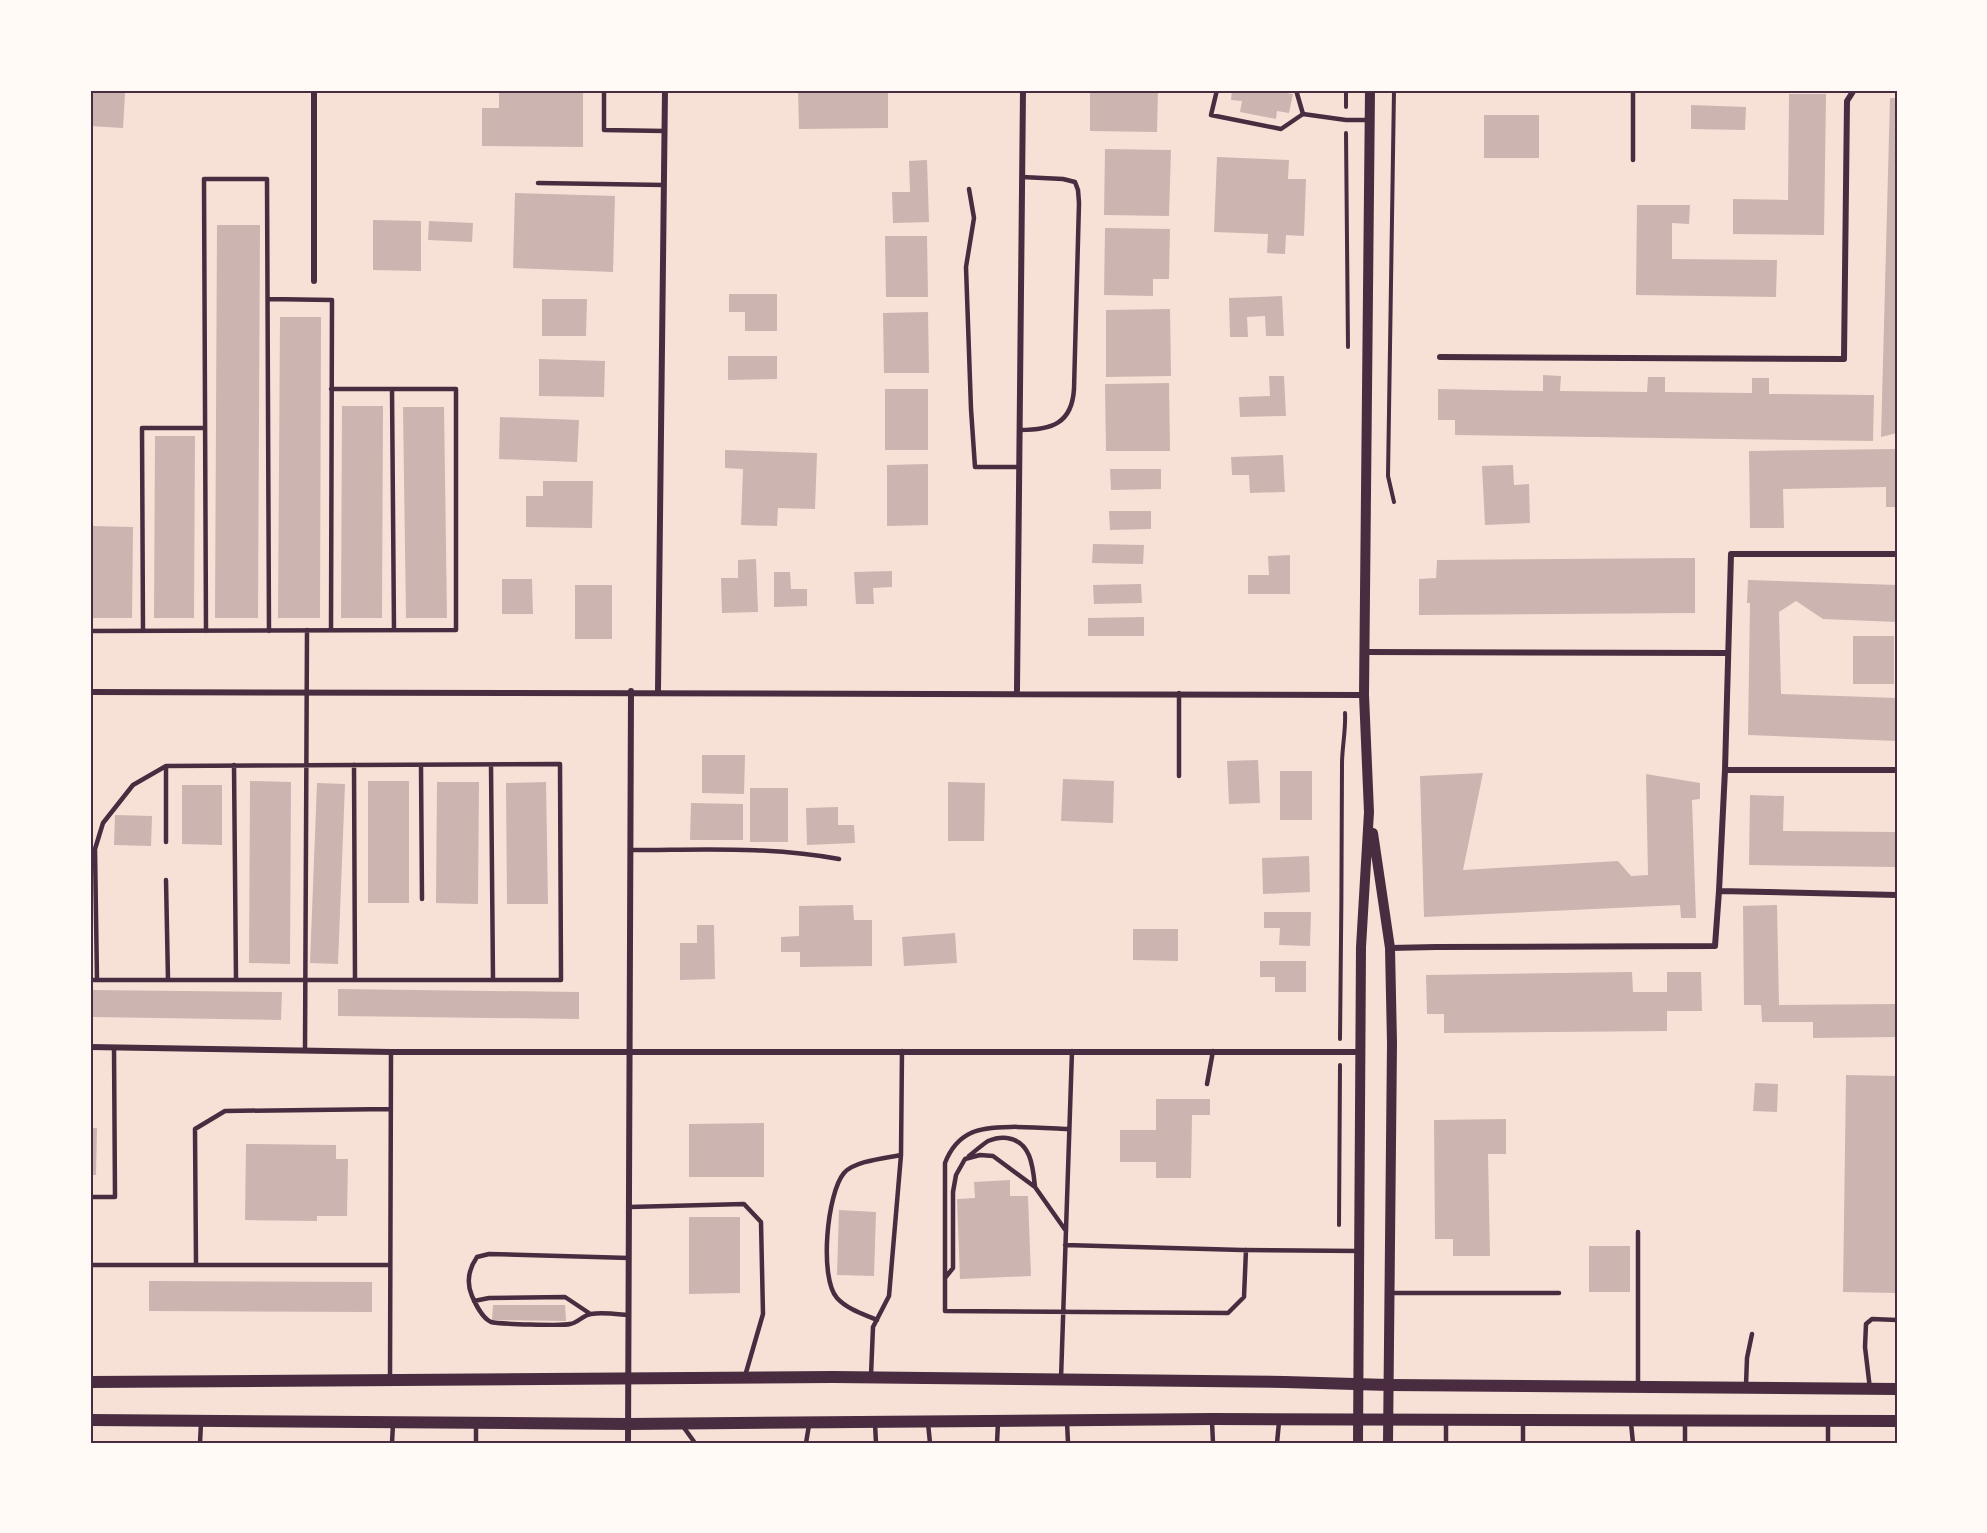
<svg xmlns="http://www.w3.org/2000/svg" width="1987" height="1533" font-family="'Roboto Serif',serif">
  <rect width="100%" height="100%" fill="#f7e1d7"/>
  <path fill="#ccb4b1" d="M 399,90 L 427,90 L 427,92 L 399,92 Z
    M 499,90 L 583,90 L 583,147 L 482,146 L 482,108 L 499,108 Z
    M 798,90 L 888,90 L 888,128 L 799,129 Z
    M 1090,90 L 1158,90 L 1157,132 L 1090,131 Z
    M 1232,90 L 1281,90 L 1280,92 L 1293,94 L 1289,113 L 1277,111 L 1276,119 L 1240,112 L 1242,101 L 1231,100 Z
    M 90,91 L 125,93 L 123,128 L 90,126 Z
    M 1789,94 L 1826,94 L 1824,235 L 1733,234 L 1733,199 L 1788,200 Z
    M 1890,98 L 1897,98 L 1897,433 L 1881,437 Z
    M 1691,105 L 1746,107 L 1745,130 L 1691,129 Z
    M 1484,115 L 1539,115 L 1539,158 L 1484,158 Z
    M 1105,149 L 1171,150 L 1169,216 L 1104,215 Z
    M 1217,157 L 1289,160 L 1288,179 L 1306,179 L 1304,236 L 1286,235 L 1285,254 L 1267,253 L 1268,234 L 1214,232 Z
    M 927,160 L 929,222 L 893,223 L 892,192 L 910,192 L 909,161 Z
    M 515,193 L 615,196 L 613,272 L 513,268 Z
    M 1637,205 L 1690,205 L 1689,224 L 1672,223 L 1672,259 L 1777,260 L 1776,297 L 1636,295 Z
    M 373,220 L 421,221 L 421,271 L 373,270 Z
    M 429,221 L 473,223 L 472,242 L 428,240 Z
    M 217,225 L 260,225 L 258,618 L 215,618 Z
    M 1105,228 L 1170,229 L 1169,279 L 1153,279 L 1153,296 L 1104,295 Z
    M 885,236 L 927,236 L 928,297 L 886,297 Z
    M 729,294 L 777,294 L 777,331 L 745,331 L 745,312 L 729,312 Z
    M 1282,296 L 1284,336 L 1266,336 L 1265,316 L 1247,317 L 1248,337 L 1230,337 L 1229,298 Z
    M 542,299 L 587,299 L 586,336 L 542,336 Z
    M 1170,309 L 1171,376 L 1106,377 L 1106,310 Z
    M 928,312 L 929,373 L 884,373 L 883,313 Z
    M 280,317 L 321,317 L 320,618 L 278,618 Z
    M 728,356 L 777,356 L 777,379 L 728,380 Z
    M 539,359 L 605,361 L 604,397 L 539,396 Z
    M 1543,375 L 1561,376 L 1560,391 L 1647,392 L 1648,377 L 1665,377 L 1665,392 L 1752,393 L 1752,378 L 1769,378 L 1769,394 L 1874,395 L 1873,441 L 1455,435 L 1455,420 L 1438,420 L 1438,389 L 1543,391 Z
    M 1269,376 L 1284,376 L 1286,416 L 1240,417 L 1239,397 L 1270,396 Z
    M 1169,383 L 1170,451 L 1106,451 L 1105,384 Z
    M 885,389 L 928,389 L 928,450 L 885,450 Z
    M 342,406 L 383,406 L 382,618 L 341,618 Z
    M 403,407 L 444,407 L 447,618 L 406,618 Z
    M 500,417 L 579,420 L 577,462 L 499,459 Z
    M 155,436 L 195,436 L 194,618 L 154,618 Z
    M 1897,449 L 1897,507 L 1886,507 L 1886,487 L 1783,489 L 1784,528 L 1750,528 L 1749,451 Z
    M 725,450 L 817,453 L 815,509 L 778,508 L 777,526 L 741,525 L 743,469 L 725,468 Z
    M 1283,455 L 1285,492 L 1250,493 L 1249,475 L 1232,475 L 1231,457 Z
    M 928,464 L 928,525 L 887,526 L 887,465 Z
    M 1513,465 L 1514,485 L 1529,484 L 1530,523 L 1485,525 L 1482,466 Z
    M 1110,469 L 1161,469 L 1161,489 L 1111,490 Z
    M 543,481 L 593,481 L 592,528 L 526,527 L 526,496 L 543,496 Z
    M 1109,511 L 1151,511 L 1151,529 L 1110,530 Z
    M 93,526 L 133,527 L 132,618 L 92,618 Z
    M 1093,544 L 1144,545 L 1143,564 L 1092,563 Z
    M 1290,555 L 1290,594 L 1248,594 L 1248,575 L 1269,575 L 1268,556 Z
    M 1695,558 L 1695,613 L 1419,615 L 1419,579 L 1436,578 L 1437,560 Z
    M 756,559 L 758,612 L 722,613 L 721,578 L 738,578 L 738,560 Z
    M 892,571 L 892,587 L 873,588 L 874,604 L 856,604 L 854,572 Z
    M 774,572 L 790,572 L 791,589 L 807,589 L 807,606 L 774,607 Z
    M 502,579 L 532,579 L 533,614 L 502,614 Z
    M 1748,580 L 1897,585 L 1897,622 L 1823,619 L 1796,601 L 1779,612 L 1781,694 L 1897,698 L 1897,741 L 1748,735 L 1750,603 L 1747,603 Z
    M 1141,584 L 1142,603 L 1094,604 L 1093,585 Z
    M 575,585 L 612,585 L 612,639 L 575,639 Z
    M 1144,617 L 1144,636 L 1088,636 L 1088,618 Z
    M 1853,636 L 1894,636 L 1894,684 L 1853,684 Z
    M 702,755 L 745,755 L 744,794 L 702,793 Z
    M 1258,760 L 1260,803 L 1229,804 L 1227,761 Z
    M 1280,771 L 1312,771 L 1312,820 L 1280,820 Z
    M 1483,773 L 1463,870 L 1618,861 L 1631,876 L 1648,875 L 1646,774 L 1700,783 L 1700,799 L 1692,800 L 1696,918 L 1681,918 L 1680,905 L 1424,917 L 1420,776 Z
    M 1063,779 L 1114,781 L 1113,823 L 1061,821 Z
    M 250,781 L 291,782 L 290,964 L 249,963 Z
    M 368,781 L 409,781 L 409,903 L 368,903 Z
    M 437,782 L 479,782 L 478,904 L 436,903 Z
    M 546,782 L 548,904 L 507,904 L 506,783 Z
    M 948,782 L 985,783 L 984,841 L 948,841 Z
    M 317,783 L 345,784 L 338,964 L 310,963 Z
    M 182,785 L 222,785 L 222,845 L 182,844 Z
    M 750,788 L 788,788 L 788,842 L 750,842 Z
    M 1750,795 L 1784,796 L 1783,831 L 1897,832 L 1897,867 L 1749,865 Z
    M 691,803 L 743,804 L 743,840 L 690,840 Z
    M 838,807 L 838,825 L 854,825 L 855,843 L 807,845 L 806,808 Z
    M 115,815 L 152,816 L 151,846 L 114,845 Z
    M 1309,856 L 1310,892 L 1263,894 L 1262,858 Z
    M 853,905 L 854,920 L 872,920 L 872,966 L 800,967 L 800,952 L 781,952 L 781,937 L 799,936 L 799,906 Z
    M 1777,905 L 1779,1005 L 1897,1004 L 1897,1037 L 1813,1038 L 1813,1022 L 1762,1022 L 1761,1005 L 1744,1005 L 1743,906 Z
    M 1264,912 L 1311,912 L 1310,946 L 1279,945 L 1280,928 L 1264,928 Z
    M 697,925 L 714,925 L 715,979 L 680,980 L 680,943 L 697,943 Z
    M 1133,929 L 1178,929 L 1178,961 L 1133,960 Z
    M 955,933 L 957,963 L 904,966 L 902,937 Z
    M 1260,961 L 1306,961 L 1306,992 L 1275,992 L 1275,977 L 1260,977 Z
    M 1632,972 L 1633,992 L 1667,992 L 1667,972 L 1701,972 L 1702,1011 L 1667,1011 L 1667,1031 L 1444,1033 L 1444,1014 L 1427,1014 L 1426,975 Z
    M 338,989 L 579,992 L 579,1019 L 338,1016 Z
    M 90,990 L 282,992 L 281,1020 L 90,1017 Z
    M 1846,1075 L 1897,1076 L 1896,1293 L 1843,1292 Z
    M 1755,1083 L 1778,1084 L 1777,1112 L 1753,1111 Z
    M 1156,1099 L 1210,1099 L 1210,1115 L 1192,1115 L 1191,1178 L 1156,1178 L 1156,1162 L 1120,1162 L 1120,1130 L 1156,1130 Z
    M 1506,1119 L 1506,1154 L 1488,1154 L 1490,1256 L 1453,1256 L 1453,1239 L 1435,1239 L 1434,1120 Z
    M 764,1123 L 764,1177 L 689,1177 L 689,1124 Z
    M 90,1128 L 97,1128 L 96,1175 L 90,1175 Z
    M 246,1144 L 336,1145 L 336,1159 L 348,1159 L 347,1216 L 317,1216 L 317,1221 L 245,1220 Z
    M 1010,1180 L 1010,1196 L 1028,1196 L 1031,1276 L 960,1279 L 957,1199 L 975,1198 L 974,1182 Z
    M 839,1210 L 876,1212 L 874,1276 L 837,1275 Z
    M 689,1217 L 740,1217 L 740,1293 L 689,1294 Z
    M 1589,1246 L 1630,1246 L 1630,1292 L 1589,1292 Z
    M 149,1281 L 372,1282 L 372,1312 L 149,1311 Z
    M 493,1305 L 565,1305 L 566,1321 L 492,1320 Z"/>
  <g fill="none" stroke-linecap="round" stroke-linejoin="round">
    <path stroke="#4a2c40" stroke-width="4" d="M 1346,90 L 1346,107
      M 1346,133 L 1348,347
      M 1394,502 L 1388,476 L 1394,90
      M 1340,1039 C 1341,947 1342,856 1342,764 C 1342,747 1346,730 1345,713
      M 1339,1225 L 1340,1065"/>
    <path stroke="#4a2c40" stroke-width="4.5" d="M 604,90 L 604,130 L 665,131
      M 1217,90 L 1211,115 L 1281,129 L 1303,114 L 1346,120 L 1368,120
      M 1296,90 L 1303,114
      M 1633,160 L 1633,90
      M 538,183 L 664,185
      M 969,189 L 974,218 L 966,267 L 971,409 L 975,467 L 1019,467
      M 268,299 L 332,300 L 331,630
      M 392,389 L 394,630
      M 1020,430 C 1051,430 1072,424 1074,389 L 1079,203 L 1078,190 L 1075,182 L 1063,179 L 1022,177
      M 90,631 L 456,630 L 456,389 L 331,389
      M 143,631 L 142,428 L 205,428
      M 206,631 L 204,179 L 267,179 L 269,631
      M 1179,693 L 1179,776
      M 234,765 L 236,980
      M 354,765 L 355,980
      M 421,765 L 422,899
      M 491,765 L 493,980
      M 166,766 L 166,842
      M 631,850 C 700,850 770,846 839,859
      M 166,880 L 168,980
      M 90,980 L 97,980 C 252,980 406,980 561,980 L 560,764 L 166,766 L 133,785 L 103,823 L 95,849 L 97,980
      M 305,1050 L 307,630
      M 1207,1084 L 1213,1051
      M 1068,1129 C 1046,1128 990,1123 971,1133 C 958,1139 950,1150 945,1163 L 945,1311 L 1228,1313 L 1244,1297 L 1246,1250
      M 969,1156 C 975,1151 982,1145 988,1141 C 993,1139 1001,1137 1007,1138 C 1031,1141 1033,1167 1035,1187
      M 90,1197 L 115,1197 L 114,1048
      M 629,1207 L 744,1204 L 761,1222 L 763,1314 L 745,1376
      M 1065,1245 L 1242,1250 L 1359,1251
      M 196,1264 L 195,1129 L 225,1111 L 390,1109
      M 90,1265 L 390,1265
      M 945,1278 L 953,1268 L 953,1192 L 956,1175 L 965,1159 L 980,1155 L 993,1156 L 1035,1187 L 1066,1231
      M 1391,1293 L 1559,1293
      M 474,1301 L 489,1298 L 565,1297 L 589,1313
      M 628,1315 C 616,1314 602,1312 591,1314 C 583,1315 578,1323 570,1324 C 563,1326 498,1324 491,1322 C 482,1318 476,1305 472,1296 C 466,1282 468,1270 477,1257 L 489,1254 L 629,1258
      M 877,1320 C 863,1314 847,1309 837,1298 C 819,1278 827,1193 844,1173 C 854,1161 886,1158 901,1155
      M 871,1375 L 873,1327 L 889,1296 L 901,1155 L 902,1051
      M 390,1378 L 391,1052
      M 1061,1379 L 1072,1051
      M 1638,1384 L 1638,1232
      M 1746,1385 L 1747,1358 L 1752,1334
      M 1870,1389 L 1865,1347 L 1866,1324 L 1872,1319 L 1897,1320
      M 1685,1421 L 1685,1443
      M 1828,1421 L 1828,1443
      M 1067,1422 L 1068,1443
      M 1212,1422 L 1213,1443
      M 928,1423 L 930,1443
      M 1631,1423 L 1633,1443
      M 875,1424 L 876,1443
      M 682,1425 L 695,1443
      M 200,1443 L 201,1423
      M 392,1443 L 393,1424
      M 476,1443 L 476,1425
      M 806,1443 L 809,1425
      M 997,1443 L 998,1422
      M 1277,1443 L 1279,1422
      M 1446,1443 L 1446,1422
      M 1523,1443 L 1523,1422"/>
    <path stroke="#4a2c40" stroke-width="6" d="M 314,281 L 314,90
      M 1440,357 L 1844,359 L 1847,101 L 1854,90
      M 1365,652 L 1728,653
      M 658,690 L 665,90
      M 1017,690 L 1023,90
      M 90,692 C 515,689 940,690 1364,695
      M 1725,770 L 1731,554 L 1897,554
      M 1897,770 L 1725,770 L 1719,891 L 1897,895
      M 1390,948 L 1436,947 L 1715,946 L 1719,891
      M 90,1047 L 391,1052 L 1360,1052
      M 628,1443 L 631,691"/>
    <path stroke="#4a2c40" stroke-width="10" d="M 1373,833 L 1390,948 L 1392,1043 L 1388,1443
      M 1358,1443 L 1361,947 L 1369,812 L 1364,695 L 1370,90"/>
    <path stroke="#4a2c40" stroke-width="12" d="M 90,1382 L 833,1377 L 1285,1382 L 1389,1385 L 1897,1389
      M 90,1420 L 628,1424 L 1212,1419 L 1897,1421"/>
  </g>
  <rect width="1987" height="1533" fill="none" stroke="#fffaf5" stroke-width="183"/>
  <rect x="92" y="92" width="1804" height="1350" fill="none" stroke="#4a2c40" stroke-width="2"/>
</svg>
